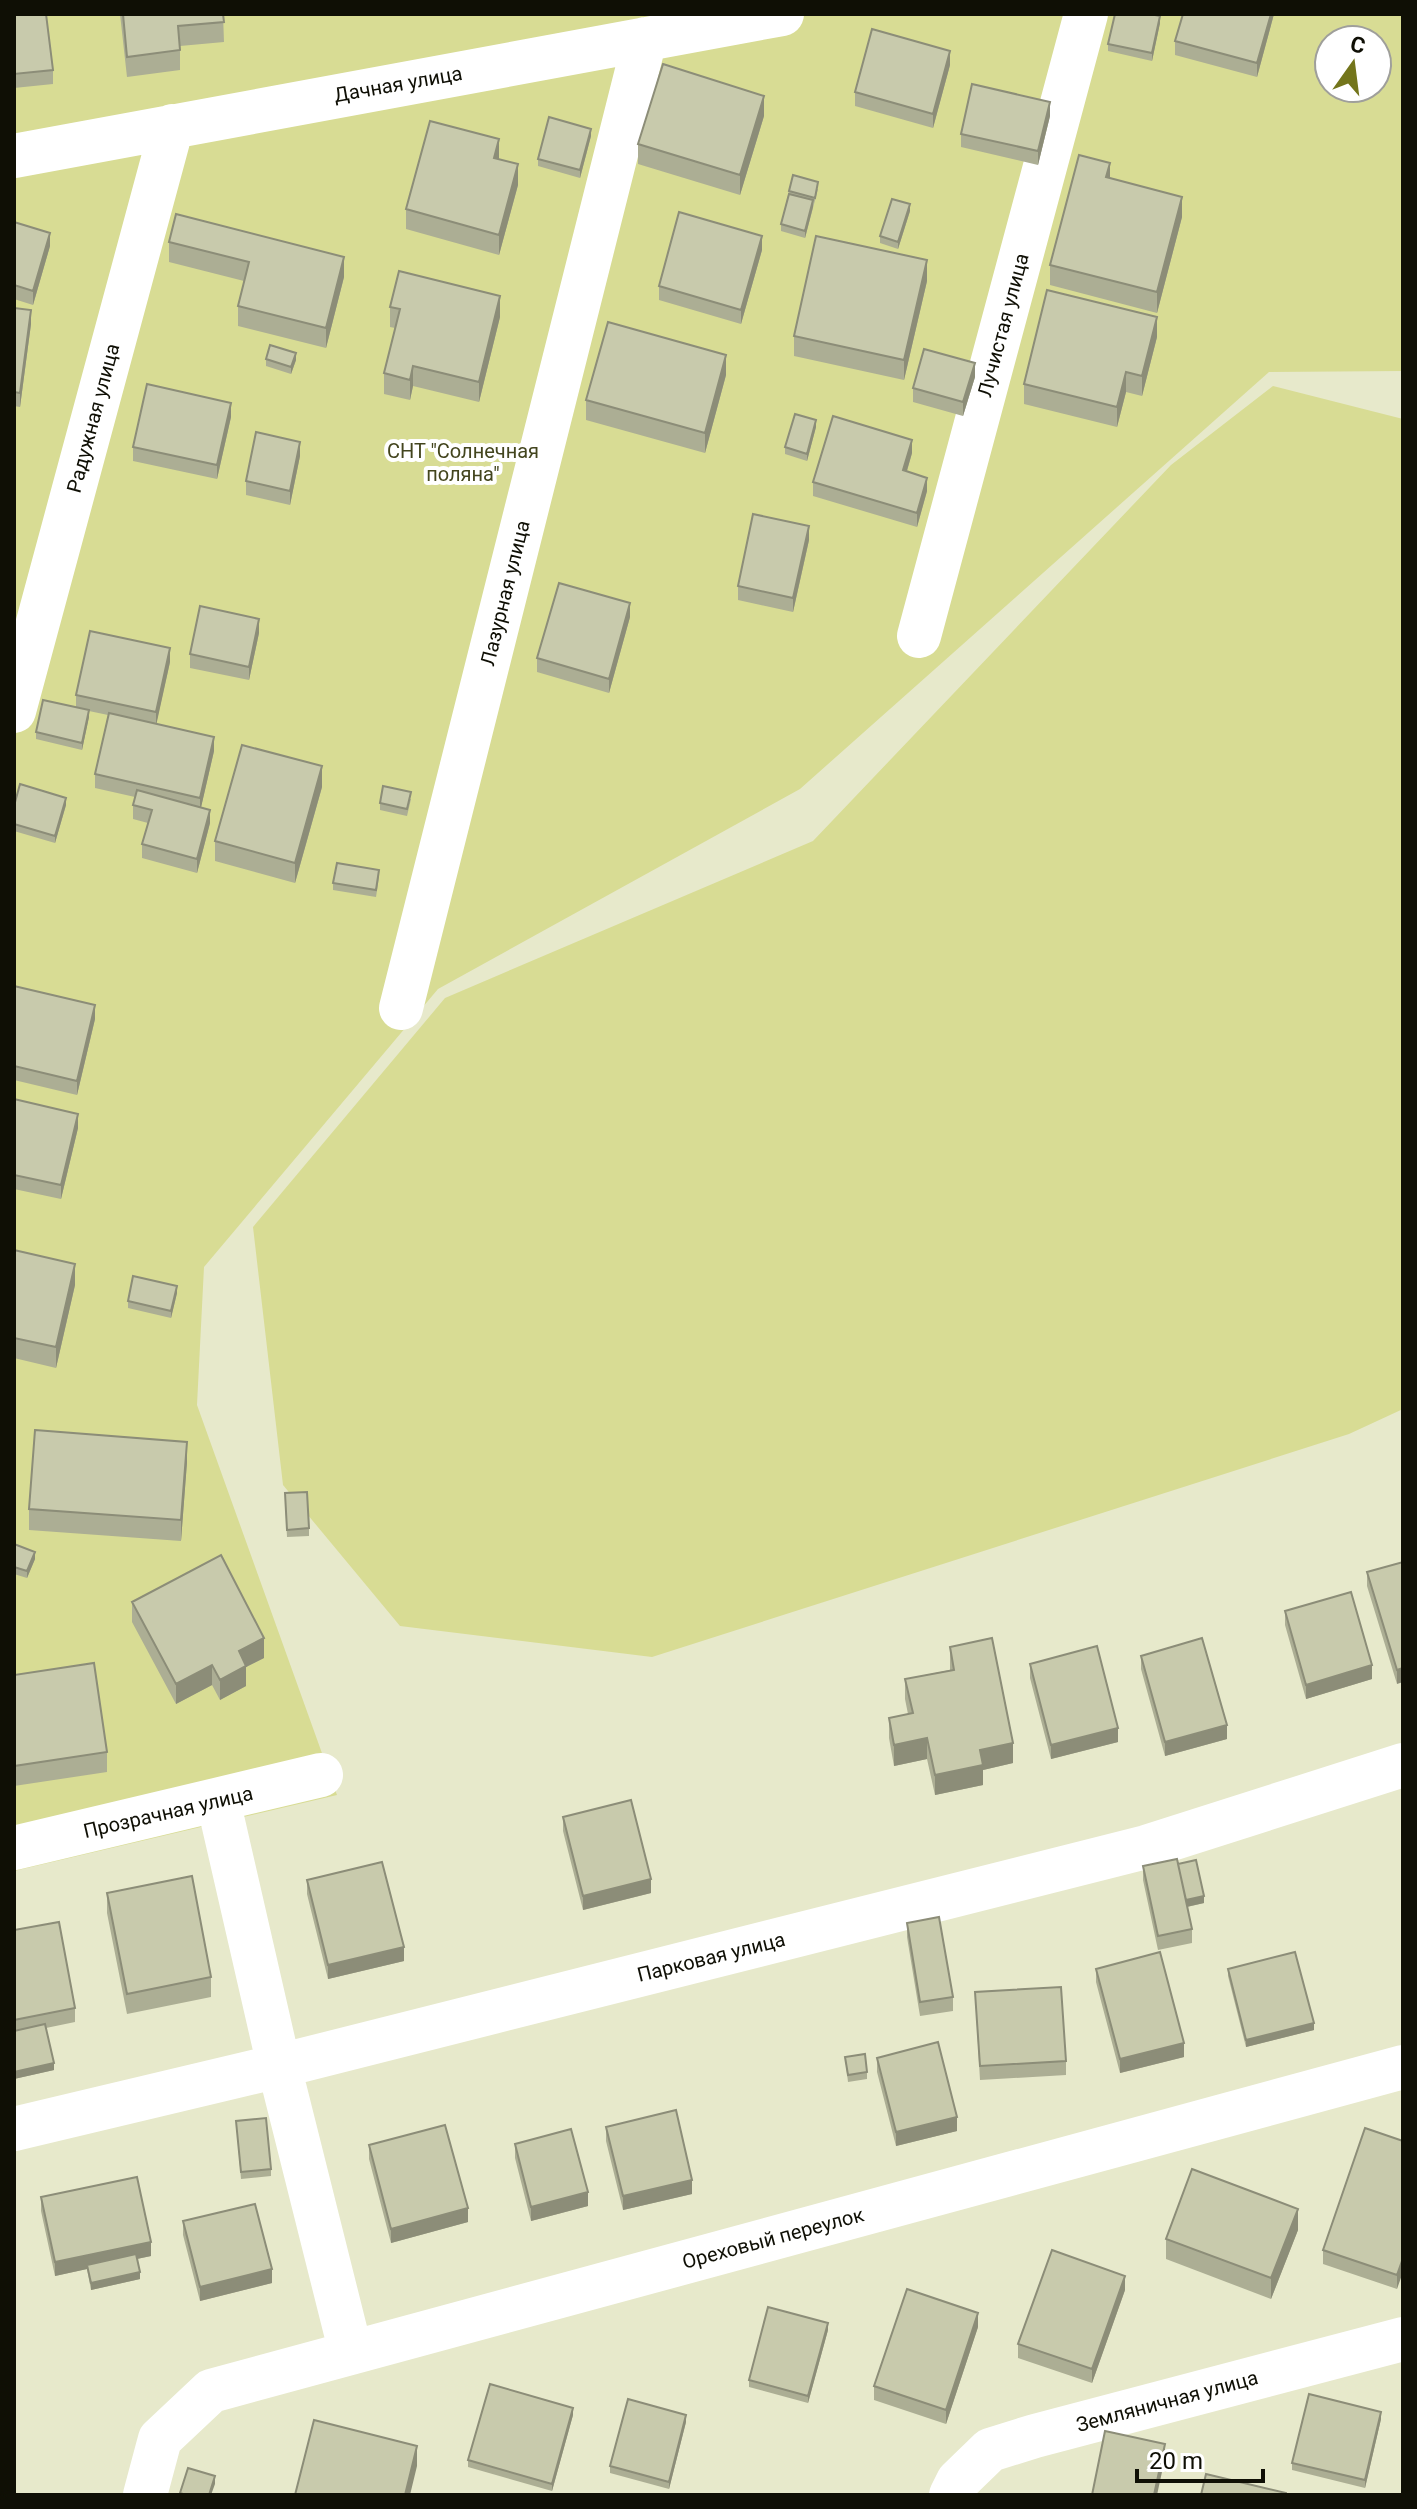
<svg xmlns="http://www.w3.org/2000/svg" width="1417" height="2509" font-family="Roboto,sans-serif">
  <rect width="100%" height="100%" fill="#e7e9cb"/>
  <path fill="#d8dc94" fill-rule="evenodd" d="M 14,14 L 1403,14 L 1403,371 L 1269,372 L 800,789 L 438,989 L 204,1267 L 197,1405 L 337,1795 L 14,1871 ZM 1329,40 L 1377,40 L 1377,88 L 1329,88 Z
    M 1273,386 L 1403,419 L 1403,1409 L 1349,1434 L 652,1657 L 400,1626 L 283,1485 L 253,1227 L 445,998 L 813,841 L 1171,465 Z"/>
  <g fill="none" stroke-linecap="round" stroke-linejoin="round">
    <path stroke="#fff" stroke-width="44" d="M 14,156 L 782,14
      M 919,636 L 1086,14
      M 14,711 L 172,126
      M 401,1008 L 645,39
      M 218,1800 L 279,2066 L 351,2353
      M 14,1848 L 321,1775
      M 14,2129 L 279,2066 L 1146,1847 L 1403,1765
      M 145,2495 L 160,2439 L 211,2391 L 1403,2067
      M 951,2495 L 958,2481 L 990,2450 L 1035,2436 L 1403,2339"/>
  </g>
  <path fill="#acae94" d="M 14,14 L 53,70 L 53,84 L 14,88 Z
    M 120,14 L 223,14 L 224,42 L 180,46 L 180,70 L 127,77 Z
    M 1274,14 L 1257,77 L 1175,55 L 1175,41 Z
    M 1160,23 L 1152,61 L 1108,51 L 1108,44 Z
    M 950,65 L 933,128 L 855,106 L 855,92 Z
    M 764,116 L 740,195 L 638,164 L 638,144 Z
    M 1050,116 L 1038,165 L 961,147 L 961,134 Z
    M 591,136 L 580,178 L 538,166 L 538,159 Z
    M 499,160 L 518,185 L 499,255 L 406,229 L 406,209 Z
    M 1110,178 L 1182,217 L 1157,313 L 1050,285 L 1050,265 Z
    M 818,189 L 805,238 L 781,231 L 781,224 L 789,191 Z
    M 910,211 L 898,249 L 880,243 L 880,236 Z
    M 14,222 L 50,246 L 33,305 L 14,299 Z
    M 169,242 L 344,277 L 326,348 L 238,326 L 238,306 L 244,281 L 169,262 Z
    M 762,250 L 741,324 L 659,300 L 659,286 Z
    M 927,281 L 904,380 L 794,356 L 794,336 Z
    M 390,307 L 500,317 L 479,402 L 413,386 L 410,400 L 384,394 L 384,373 L 395,328 L 390,327 Z
    M 14,308 L 31,324 L 20,407 L 14,406 Z
    M 1157,337 L 1142,396 L 1126,392 L 1117,427 L 1024,404 L 1024,384 Z
    M 266,359 L 296,360 L 291,374 L 266,366 Z
    M 726,375 L 705,453 L 586,420 L 586,400 Z
    M 975,377 L 963,416 L 913,402 L 913,388 Z
    M 231,417 L 217,479 L 133,461 L 133,447 Z
    M 816,427 L 807,461 L 785,454 L 785,447 Z
    M 912,453 L 907,471 L 927,491 L 917,527 L 813,496 L 813,482 Z
    M 300,456 L 290,505 L 246,495 L 246,481 Z
    M 809,540 L 793,612 L 738,600 L 738,586 Z
    M 630,617 L 609,693 L 537,672 L 537,658 Z
    M 259,633 L 249,680 L 190,668 L 190,654 Z
    M 170,662 L 156,724 L 214,751 L 201,807 L 210,823 L 197,873 L 142,858 L 142,844 L 148,823 L 133,819 L 133,805 L 135,797 L 95,788 L 95,774 L 108,715 L 89,711 L 89,717 L 82,750 L 36,739 L 36,732 L 76,707 L 76,695 Z
    M 322,787 L 295,883 L 215,861 L 215,841 Z
    M 411,799 L 407,816 L 380,810 L 380,803 Z
    M 66,805 L 55,843 L 14,831 L 14,806 Z
    M 379,877 L 376,897 L 333,890 L 333,883 Z
    M 14,986 L 95,1019 L 77,1095 L 14,1080 Z
    M 14,1099 L 78,1128 L 61,1199 L 14,1189 Z
    M 14,1250 L 75,1285 L 56,1368 L 14,1358 Z
    M 177,1293 L 171,1318 L 128,1308 L 128,1301 Z
    M 187,1462 L 181,1541 L 29,1530 L 29,1509 Z
    M 285,1500 L 309,1528 L 309,1536 L 287,1537 Z
    M 14,1544 L 35,1559 L 27,1578 L 14,1574 Z
    M 1403,1562 L 1397,1684 L 1367,1586 L 1367,1572 Z
    M 132,1602 L 264,1658 L 246,1667 L 246,1686 L 220,1700 L 212,1685 L 176,1704 L 132,1622 Z
    M 1285,1611 L 1372,1679 L 1306,1699 L 1285,1625 Z
    M 950,1647 L 1013,1763 L 983,1770 L 983,1785 L 935,1795 L 927,1759 L 894,1766 L 889,1738 L 889,1718 L 908,1714 L 905,1699 L 905,1679 L 950,1670 Z
    M 1141,1656 L 1227,1739 L 1165,1756 L 1141,1669 Z
    M 1030,1664 L 1118,1742 L 1051,1759 L 1030,1678 Z
    M 14,1675 L 107,1752 L 107,1772 L 14,1786 Z
    M 563,1817 L 651,1893 L 583,1910 L 563,1831 Z
    M 1178,1864 L 1204,1903 L 1187,1907 L 1192,1929 L 1192,1943 L 1158,1950 L 1143,1880 L 1143,1866 Z
    M 307,1880 L 404,1961 L 328,1979 L 307,1894 Z
    M 107,1893 L 211,1977 L 211,1997 L 127,2014 L 107,1913 Z
    M 907,1923 L 953,1997 L 953,2011 L 920,2016 L 907,1937 Z
    M 14,1930 L 75,2008 L 75,2022 L 46,2028 L 54,2070 L 14,2079 Z
    M 1096,1969 L 1184,2057 L 1120,2073 L 1096,1982 Z
    M 1228,1969 L 1314,2030 L 1246,2047 L 1228,1976 Z
    M 975,1992 L 1066,2061 L 1066,2075 L 980,2080 Z
    M 845,2057 L 867,2072 L 867,2079 L 848,2082 Z
    M 877,2058 L 957,2131 L 896,2146 L 877,2072 Z
    M 236,2121 L 271,2169 L 271,2176 L 241,2179 Z
    M 606,2127 L 692,2194 L 623,2210 L 606,2141 Z
    M 1403,2141 L 1397,2289 L 1323,2264 L 1323,2250 Z
    M 515,2144 L 588,2206 L 531,2221 L 515,2158 Z
    M 369,2145 L 468,2222 L 391,2243 L 369,2159 Z
    M 41,2197 L 151,2256 L 137,2259 L 140,2279 L 91,2290 L 87,2269 L 55,2276 L 41,2211 Z
    M 183,2221 L 272,2283 L 200,2301 L 183,2235 Z
    M 1298,2230 L 1271,2299 L 1166,2259 L 1166,2239 Z
    M 1125,2290 L 1092,2383 L 1018,2358 L 1018,2344 Z
    M 978,2327 L 946,2424 L 874,2400 L 874,2386 Z
    M 828,2330 L 808,2403 L 749,2387 L 749,2380 Z
    M 573,2415 L 552,2491 L 468,2467 L 468,2460 Z
    M 1381,2419 L 1365,2488 L 1292,2470 L 1292,2463 Z
    M 686,2422 L 669,2489 L 610,2473 L 610,2466 Z"/>
  <path fill="#8c8d78" d="M 1271,14 L 1274,14 L 1257,77 L 1257,63 Z
    M 1160,16 L 1160,23 L 1152,61 L 1152,53 Z
    M 950,51 L 950,65 L 933,128 L 933,114 Z
    M 764,96 L 764,116 L 740,195 L 740,175 Z
    M 1050,102 L 1050,116 L 1038,165 L 1038,151 Z
    M 591,129 L 591,136 L 580,178 L 580,170 Z
    M 499,139 L 499,159 L 494,158 Z
    M 1110,163 L 1110,183 L 1106,177 Z
    M 518,164 L 518,185 L 499,255 L 499,235 Z
    M 1182,197 L 1182,217 L 1157,313 L 1157,292 Z
    M 813,200 L 813,207 L 805,238 L 805,231 Z
    M 910,204 L 910,211 L 898,249 L 898,242 Z
    M 50,233 L 50,246 L 33,305 L 33,291 Z
    M 762,236 L 762,250 L 741,324 L 741,310 Z
    M 344,257 L 344,277 L 326,348 L 326,328 Z
    M 927,260 L 927,281 L 904,380 L 904,360 Z
    M 500,296 L 500,317 L 479,402 L 479,382 Z
    M 31,310 L 31,324 L 20,407 L 20,393 Z
    M 1157,317 L 1157,337 L 1142,396 L 1142,376 Z
    M 296,353 L 296,360 L 291,374 L 291,367 Z
    M 726,355 L 726,375 L 705,453 L 705,433 Z
    M 975,363 L 975,377 L 963,416 L 963,402 Z
    M 413,366 L 413,386 L 410,400 L 410,380 Z
    M 1126,372 L 1126,392 L 1117,427 L 1117,407 Z
    M 231,403 L 231,417 L 217,479 L 217,465 Z
    M 816,420 L 816,427 L 807,461 L 807,454 Z
    M 912,440 L 912,453 L 903,484 L 903,470 Z
    M 300,442 L 300,456 L 290,505 L 290,491 Z
    M 927,478 L 927,491 L 917,527 L 917,513 Z
    M 809,526 L 809,540 L 793,612 L 793,598 Z
    M 630,603 L 630,617 L 609,693 L 609,679 Z
    M 259,619 L 259,633 L 249,680 L 249,667 Z
    M 170,648 L 170,662 L 156,726 L 156,712 Z
    M 89,710 L 89,717 L 82,750 L 82,743 Z
    M 214,737 L 214,751 L 200,812 L 200,798 Z
    M 322,766 L 322,787 L 295,883 L 295,863 Z
    M 66,798 L 66,805 L 55,843 L 55,836 Z
    M 210,810 L 210,823 L 197,873 L 197,859 Z
    M 95,1005 L 95,1019 L 77,1095 L 77,1081 Z
    M 78,1114 L 78,1128 L 61,1199 L 61,1185 Z
    M 75,1264 L 75,1285 L 56,1368 L 56,1347 Z
    M 177,1286 L 177,1293 L 171,1318 L 171,1311 Z
    M 187,1442 L 187,1462 L 181,1541 L 181,1520 Z
    M 35,1552 L 35,1559 L 27,1578 L 27,1571 Z
    M 264,1638 L 264,1658 L 246,1667 L 246,1686 L 220,1700 L 220,1680 L 239,1651 Z
    M 212,1665 L 212,1685 L 176,1704 L 176,1684 Z
    M 1372,1665 L 1372,1679 L 1306,1699 L 1306,1685 Z
    M 1403,1668 L 1403,1682 L 1397,1684 L 1397,1670 Z
    M 1227,1725 L 1227,1739 L 1165,1756 L 1165,1742 Z
    M 1118,1728 L 1118,1742 L 1051,1759 L 1051,1745 Z
    M 927,1738 L 927,1759 L 894,1766 L 894,1745 Z
    M 1013,1743 L 1013,1763 L 983,1770 L 983,1785 L 935,1795 L 935,1775 L 980,1750 Z
    M 651,1879 L 651,1893 L 583,1910 L 583,1896 Z
    M 1204,1896 L 1204,1903 L 1186,1907 L 1186,1900 Z
    M 404,1947 L 404,1961 L 328,1979 L 328,1965 Z
    M 1314,2023 L 1314,2030 L 1246,2047 L 1246,2040 Z
    M 1184,2043 L 1184,2057 L 1120,2073 L 1120,2059 Z
    M 54,2063 L 54,2070 L 14,2079 L 14,2072 Z
    M 957,2117 L 957,2131 L 896,2146 L 896,2132 Z
    M 692,2180 L 692,2194 L 623,2210 L 623,2196 Z
    M 588,2192 L 588,2206 L 531,2221 L 531,2207 Z
    M 468,2208 L 468,2222 L 391,2243 L 391,2229 Z
    M 1298,2209 L 1298,2230 L 1271,2299 L 1271,2278 Z
    M 151,2242 L 151,2256 L 88,2269 L 87,2265 L 87,2269 L 55,2276 L 55,2262 Z
    M 1403,2258 L 1403,2272 L 1397,2289 L 1397,2275 Z
    M 272,2269 L 272,2283 L 200,2301 L 200,2287 Z
    M 140,2272 L 140,2279 L 91,2290 L 91,2283 Z
    M 1125,2276 L 1125,2290 L 1092,2383 L 1092,2369 Z
    M 978,2313 L 978,2327 L 946,2424 L 946,2410 Z
    M 828,2323 L 828,2330 L 808,2403 L 808,2396 Z
    M 573,2408 L 573,2415 L 552,2491 L 552,2484 Z
    M 1381,2412 L 1381,2419 L 1365,2488 L 1365,2480 Z
    M 686,2415 L 686,2422 L 669,2489 L 669,2482 Z
    M 1165,2444 L 1165,2458 L 1157,2495 L 1154,2495 Z
    M 417,2446 L 417,2466 L 410,2495 L 405,2495 Z
    M 215,2476 L 215,2484 L 211,2495 L 209,2495 Z"/>
  <path fill="#c8caac" stroke="#8c8d78" stroke-width="2" d="M 14,14 L 46,14 L 53,70 L 14,74 Z
    M 123,14 L 223,14 L 224,22 L 178,26 L 180,50 L 127,57 Z
    M 1115,14 L 1150,14 L 1160,16 L 1152,53 L 1108,44 Z
    M 1183,14 L 1271,14 L 1257,63 L 1175,41 Z
    M 872,29 L 950,51 L 933,114 L 855,92 Z
    M 663,64 L 764,96 L 740,175 L 638,144 Z
    M 972,84 L 1050,102 L 1038,151 L 961,134 Z
    M 549,117 L 591,129 L 580,170 L 538,159 Z
    M 430,121 L 499,139 L 494,158 L 518,164 L 499,235 L 406,209 Z
    M 1079,155 L 1110,163 L 1106,177 L 1182,197 L 1157,292 L 1050,265 Z
    M 793,175 L 818,182 L 815,198 L 789,191 Z
    M 789,194 L 813,200 L 805,231 L 781,224 Z
    M 892,199 L 910,204 L 898,242 L 880,236 Z
    M 679,212 L 762,236 L 741,310 L 659,286 Z
    M 176,214 L 344,257 L 326,328 L 238,306 L 249,262 L 169,242 Z
    M 14,222 L 50,233 L 33,291 L 14,285 Z
    M 816,236 L 927,260 L 904,360 L 794,336 Z
    M 399,271 L 500,296 L 479,382 L 413,366 L 410,380 L 384,373 L 400,309 L 390,307 Z
    M 1047,290 L 1157,317 L 1142,376 L 1126,372 L 1117,407 L 1024,384 Z
    M 14,308 L 31,310 L 20,393 L 14,392 Z
    M 608,322 L 726,355 L 705,433 L 586,400 Z
    M 270,345 L 296,353 L 291,367 L 266,359 Z
    M 924,349 L 975,363 L 963,402 L 913,388 Z
    M 147,384 L 231,403 L 217,465 L 133,447 Z
    M 795,414 L 816,420 L 807,454 L 785,447 Z
    M 833,416 L 912,440 L 903,470 L 927,478 L 917,513 L 813,482 Z
    M 256,432 L 300,442 L 290,491 L 246,481 Z
    M 753,514 L 809,526 L 793,598 L 738,586 Z
    M 559,583 L 630,603 L 609,679 L 537,658 Z
    M 200,606 L 259,619 L 249,667 L 190,654 Z
    M 90,631 L 170,648 L 156,712 L 76,695 Z
    M 43,700 L 89,710 L 82,743 L 36,732 Z
    M 109,713 L 214,737 L 200,798 L 95,774 Z
    M 242,745 L 322,766 L 295,863 L 215,841 Z
    M 20,784 L 66,798 L 55,836 L 14,824 L 14,806 Z
    M 383,786 L 411,792 L 407,809 L 380,803 Z
    M 137,790 L 210,810 L 197,859 L 142,844 L 152,810 L 133,805 Z
    M 337,863 L 379,870 L 376,890 L 333,883 Z
    M 14,986 L 95,1005 L 77,1081 L 14,1066 Z
    M 14,1099 L 78,1114 L 61,1185 L 14,1175 Z
    M 14,1250 L 75,1264 L 56,1347 L 14,1338 Z
    M 133,1276 L 177,1286 L 171,1311 L 128,1301 Z
    M 35,1430 L 187,1442 L 181,1520 L 29,1509 Z
    M 307,1492 L 309,1528 L 287,1530 L 285,1493 Z
    M 14,1544 L 35,1552 L 27,1571 L 14,1567 Z
    M 221,1555 L 264,1638 L 239,1651 L 246,1666 L 220,1680 L 212,1665 L 176,1684 L 132,1602 Z
    M 1403,1562 L 1403,1668 L 1397,1670 L 1367,1572 Z
    M 1351,1592 L 1372,1665 L 1306,1685 L 1285,1611 Z
    M 992,1638 L 1013,1743 L 980,1750 L 983,1765 L 935,1775 L 927,1738 L 894,1745 L 889,1718 L 913,1713 L 905,1679 L 954,1670 L 950,1647 Z
    M 1202,1638 L 1227,1725 L 1165,1742 L 1141,1656 Z
    M 1097,1646 L 1118,1728 L 1051,1745 L 1030,1664 Z
    M 94,1663 L 107,1752 L 14,1766 L 14,1675 Z
    M 631,1800 L 651,1879 L 583,1896 L 563,1817 Z
    M 1177,1859 L 1192,1929 L 1158,1936 L 1143,1866 Z
    M 1196,1860 L 1204,1896 L 1186,1900 L 1178,1864 Z
    M 382,1862 L 404,1947 L 328,1965 L 307,1880 Z
    M 192,1876 L 211,1977 L 127,1994 L 107,1893 Z
    M 939,1917 L 953,1997 L 920,2002 L 907,1923 Z
    M 59,1922 L 75,2008 L 14,2020 L 14,1930 Z
    M 1160,1952 L 1184,2043 L 1120,2059 L 1096,1969 Z
    M 1295,1952 L 1314,2023 L 1246,2040 L 1228,1969 Z
    M 1061,1987 L 1066,2061 L 980,2066 L 975,1992 Z
    M 45,2024 L 54,2063 L 14,2072 L 14,2031 Z
    M 938,2042 L 957,2117 L 896,2132 L 877,2058 Z
    M 865,2054 L 867,2072 L 848,2075 L 845,2057 Z
    M 676,2110 L 692,2180 L 623,2196 L 606,2127 Z
    M 266,2118 L 271,2169 L 241,2172 L 236,2121 Z
    M 445,2125 L 468,2208 L 391,2229 L 369,2145 Z
    M 1365,2128 L 1403,2141 L 1403,2258 L 1397,2275 L 1323,2250 Z
    M 571,2129 L 588,2192 L 531,2207 L 515,2144 Z
    M 1192,2169 L 1298,2209 L 1271,2278 L 1166,2239 Z
    M 137,2177 L 151,2242 L 55,2262 L 41,2197 Z
    M 255,2204 L 272,2269 L 200,2287 L 183,2221 Z
    M 1052,2250 L 1125,2276 L 1092,2369 L 1018,2344 Z
    M 136,2254 L 140,2272 L 91,2283 L 87,2265 Z
    M 907,2289 L 978,2313 L 946,2410 L 874,2386 Z
    M 768,2307 L 828,2323 L 808,2396 L 749,2380 Z
    M 490,2384 L 573,2408 L 552,2484 L 468,2460 Z
    M 1309,2394 L 1381,2412 L 1365,2480 L 1292,2463 Z
    M 628,2399 L 686,2415 L 669,2482 L 610,2466 Z
    M 314,2420 L 417,2446 L 405,2495 L 295,2495 Z
    M 1105,2431 L 1165,2444 L 1154,2495 L 1092,2495 Z
    M 188,2468 L 215,2476 L 209,2495 L 186,2495 L 180,2493 Z
    M 1206,2474 L 1286,2493 L 1286,2495 L 1201,2495 Z"/>
  <g text-anchor="middle" stroke-width="8" stroke-linejoin="round" paint-order="stroke">
    <g font-size="20" fill="#0f0f05" stroke="#fff">
      <text transform="translate(398 84) rotate(-10)" y="7">Дачная улица</text>
      <text transform="translate(1003 325) rotate(-75)" y="7">Лучистая улица</text>
      <text transform="translate(93 418) rotate(-75)" y="7">Радужная улица</text>
      <text transform="translate(505 593) rotate(-76)" y="7">Лазурная улица</text>
      <text transform="translate(168 1812) rotate(-13)" y="7">Прозрачная улица</text>
      <text transform="translate(711 1957) rotate(-14)" y="7">Парковая улица</text>
      <text transform="translate(773 2238) rotate(-15)" y="7">Ореховый переулок</text>
      <text transform="translate(1167 2401) rotate(-15)" y="7">Земляничная улица</text>
    </g>
    <g font-size="20" fill="#43451e" stroke="#fff">
      <text x="463" y="458">СНТ "Солнечная<tspan x="463" dy="23">поляна"</tspan></text>
    </g>
  </g>
  <rect width="1417" height="2509" fill="none" stroke="#0f0f05" stroke-width="32"/>
  <g transform="translate(1353 64) rotate(14)"><circle r="38" fill="#ffffff" stroke="#9f9f9b" stroke-width="2"/>
  <path d="M0-6L14 30L0 20L-14 30Z" fill="#73751b"/>
  <text y="-12" font-size="22" font-weight="bold" text-anchor="middle" fill="#0f0f05">С</text>
  </g>
  <path d="M1137 2469v12h126v-12" fill="none" stroke="#0f0f05" stroke-width="4"/>
  <text x="1149" y="2469" font-size="24" fill="#0f0f05" stroke="#ffffff" stroke-width="6" paint-order="stroke">20 m</text>
</svg>
